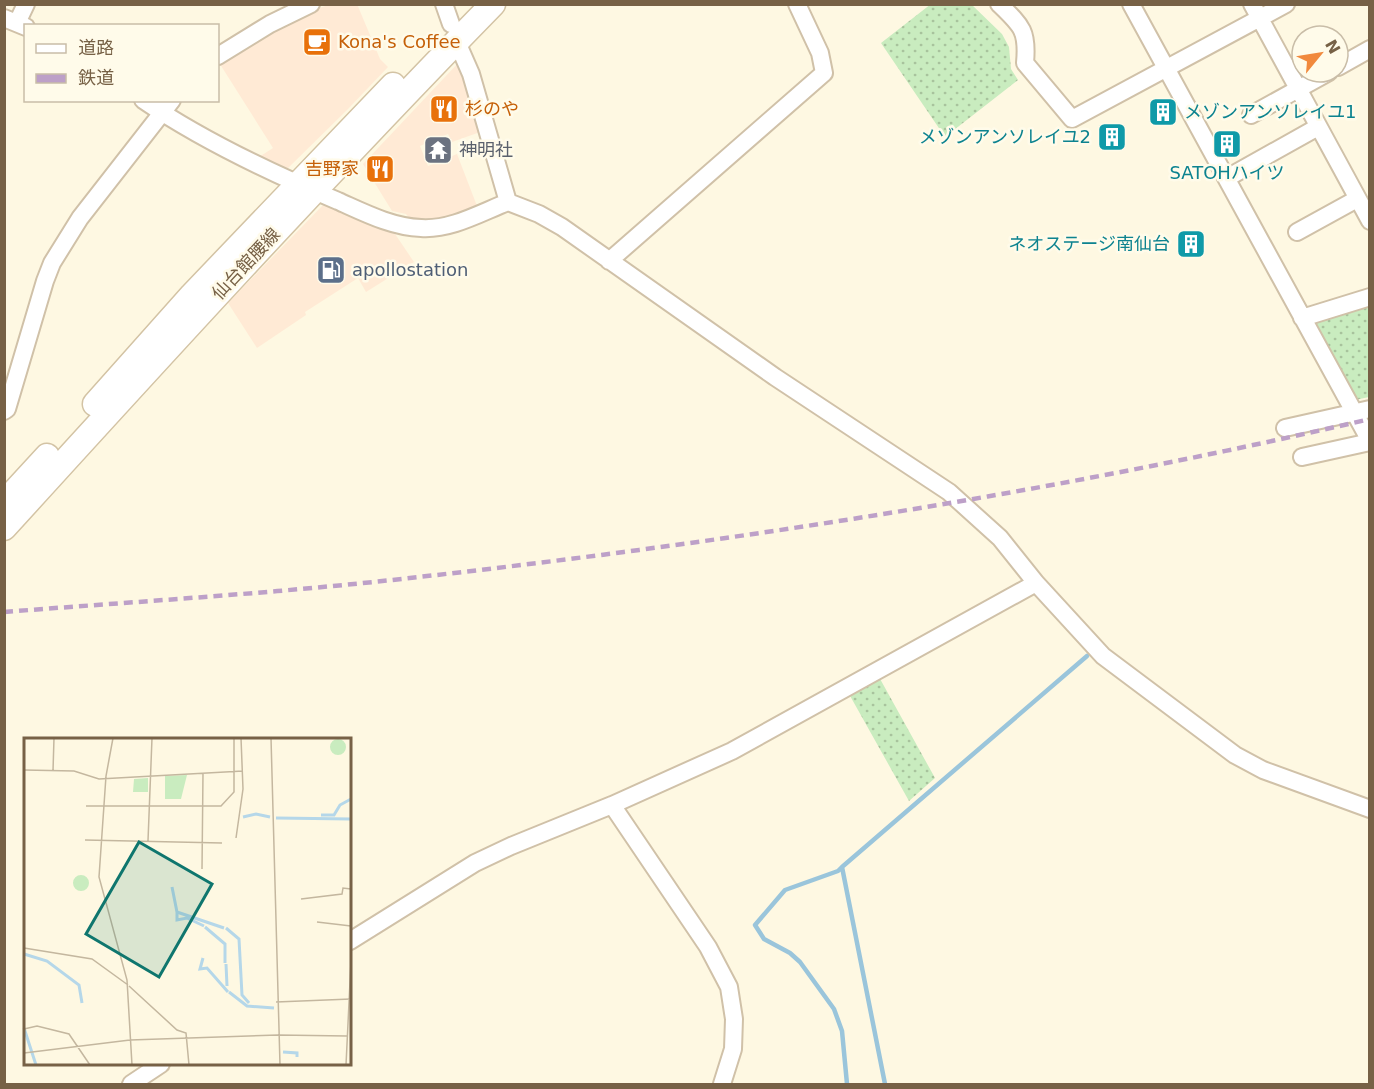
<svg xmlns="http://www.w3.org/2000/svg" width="1374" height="1089" font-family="'DejaVu Sans','Noto Sans JP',sans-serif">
  <defs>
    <pattern id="grass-dots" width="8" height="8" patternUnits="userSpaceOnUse" patternTransform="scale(1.5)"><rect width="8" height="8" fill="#c9ecbf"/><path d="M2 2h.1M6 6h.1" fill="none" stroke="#a8c39d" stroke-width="1.8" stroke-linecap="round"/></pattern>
  </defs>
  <rect width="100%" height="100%" fill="#fef8e2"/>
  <path fill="#ffead5" d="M 357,4 L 380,59 L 388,67 L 348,109 L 285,171 L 259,157 L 273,148 L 218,61 L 311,11 L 328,5 Z
    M 461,60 L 483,131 L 452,142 L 448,134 L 420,146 L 428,166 L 457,154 L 477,206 L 449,218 L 410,219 L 406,214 L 392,211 L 363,164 Z
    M 324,204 L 393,231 L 414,262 L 366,292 L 358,278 L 305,312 L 306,315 L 257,348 L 228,303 Z"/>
  <path fill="url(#grass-dots)" d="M 931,4 L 972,5 L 1002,34 L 1009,47 L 1011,69 L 1018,80 L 945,137 L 881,43 Z
    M 1369,306 L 1369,397 L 1355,400 L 1316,328 L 1316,321 Z
    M 879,677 L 935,778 L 909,801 L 849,694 Z"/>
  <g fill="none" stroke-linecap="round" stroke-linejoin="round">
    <path stroke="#9ac5db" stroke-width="4.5" d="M 842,867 L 838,871 L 785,890 L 755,925 L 764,939 L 790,953 L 800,962 L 834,1009 L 842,1031 L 847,1084
      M 885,1084 L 842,867 L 1087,656"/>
    <g stroke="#d0c1a8" stroke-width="20">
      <path id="street" d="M 444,4 L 451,24
        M 999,4 C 1022,26 1028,31 1025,63 L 1072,119 L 1286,4
        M 1131,4 L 1370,441
        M 1252,4 L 1370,221
        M 4,18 L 26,27
        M 17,23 L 26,4
        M 457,42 L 471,74 L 508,202
        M 218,56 L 270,24 L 311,4
        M 1338,67 L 1370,49
        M 143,100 C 203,141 271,173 338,201 C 365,213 392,227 421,228 C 451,230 480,213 508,202 L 539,214 L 562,227 L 775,377 L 949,492 L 1000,538 L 1036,583 L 1103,656 L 1235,755 L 1263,770 L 1370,809
        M 1251,115 L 1329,72
        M 1227,178 L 1318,127
        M 1297,232 L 1357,199
        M 609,261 L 824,73 L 820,53 L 797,4
        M 1302,318 L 1370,297
        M 4,411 L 7,409 L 45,281 L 52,263 L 80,218 L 172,100
        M 1285,428 L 1370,409
        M 1302,457 L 1370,442
        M 612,805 L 708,947 L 729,987 L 734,1019 L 733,1049 L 722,1084
        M 350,941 L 475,863 L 511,846 L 612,805 L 732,751 L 1036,583
        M 131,1084 L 161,1064"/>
    </g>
    <g stroke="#d3c3a4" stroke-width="27">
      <path id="secondary" d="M 95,404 L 192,295 L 393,85
        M 4,503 L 47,456
        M 4,528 C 165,351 326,175 493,4"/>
    </g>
    <use href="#street" stroke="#fff" stroke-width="16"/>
    <use href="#secondary" stroke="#fff" stroke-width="24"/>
    <path stroke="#bda0c8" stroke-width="4.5" stroke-dasharray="9 6" stroke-linecap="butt" d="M 4,612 C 143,601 281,593 419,577 C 738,541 1056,492 1370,419"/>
  </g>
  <defs>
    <g id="cafe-square" transform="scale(1.5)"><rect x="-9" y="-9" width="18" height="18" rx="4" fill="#e8710a" stroke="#fffbea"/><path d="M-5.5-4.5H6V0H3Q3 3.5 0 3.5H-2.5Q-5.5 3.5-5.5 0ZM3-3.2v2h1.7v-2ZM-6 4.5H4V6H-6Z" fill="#fff"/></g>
    <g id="restaurant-square" transform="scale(1.5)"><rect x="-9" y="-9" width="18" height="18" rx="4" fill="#e8710a" stroke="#fffbea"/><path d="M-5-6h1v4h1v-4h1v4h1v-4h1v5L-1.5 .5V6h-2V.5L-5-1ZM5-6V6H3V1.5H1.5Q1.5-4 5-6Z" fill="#fff"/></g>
    <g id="building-square" transform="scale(1.5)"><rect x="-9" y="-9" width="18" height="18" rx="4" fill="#0f9aa8" stroke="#fffbea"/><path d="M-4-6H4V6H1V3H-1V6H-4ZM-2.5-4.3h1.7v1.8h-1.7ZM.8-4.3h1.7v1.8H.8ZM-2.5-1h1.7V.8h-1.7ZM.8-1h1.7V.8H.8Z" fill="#fff"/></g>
    <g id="temple-square" transform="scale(1.5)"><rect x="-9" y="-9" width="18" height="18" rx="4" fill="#6b7280" stroke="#fffbea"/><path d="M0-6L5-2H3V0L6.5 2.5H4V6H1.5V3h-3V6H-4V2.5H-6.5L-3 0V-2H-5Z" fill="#fff"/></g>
    <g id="fuel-square" transform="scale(1.5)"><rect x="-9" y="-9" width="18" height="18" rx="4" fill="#5c6f8a" stroke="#fffbea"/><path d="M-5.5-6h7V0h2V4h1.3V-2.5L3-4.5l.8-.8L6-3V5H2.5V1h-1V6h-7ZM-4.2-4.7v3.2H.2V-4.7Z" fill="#fff"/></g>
  </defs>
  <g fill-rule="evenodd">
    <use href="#cafe-square" x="317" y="42"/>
    <use href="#restaurant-square" x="444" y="109"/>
    <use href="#building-square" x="1163" y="112"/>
    <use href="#building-square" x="1112" y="137"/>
    <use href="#building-square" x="1227" y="144"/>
    <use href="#temple-square" x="438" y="150"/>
    <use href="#restaurant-square" x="380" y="169"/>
    <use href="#building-square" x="1191" y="244"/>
    <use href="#fuel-square" x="331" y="270"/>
  </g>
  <g text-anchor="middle" stroke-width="5" stroke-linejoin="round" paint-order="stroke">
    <g font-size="18" fill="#c56008" stroke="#fffbea" text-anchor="start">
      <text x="338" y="48">Kona's Coffee</text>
      <text x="465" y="115">杉のや</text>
      <text x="359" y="175" text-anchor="end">吉野家</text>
    </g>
    <g font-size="18" fill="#0d838f" stroke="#fffbea" text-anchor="end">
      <text x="1184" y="118" text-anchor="start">メゾンアンソレイユ1</text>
      <text x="1091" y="143">メゾンアンソレイユ2</text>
      <text x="1227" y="179" text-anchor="middle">SATOHハイツ</text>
      <text x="1170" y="250">ネオステージ南仙台</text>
    </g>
    <g font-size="18" fill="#5b616d" stroke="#fffbea" text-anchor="start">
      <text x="459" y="156">神明社</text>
    </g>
    <g font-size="18" fill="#776146" stroke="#fffbea">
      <text transform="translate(246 264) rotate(-47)" y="6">仙台館腰線</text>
    </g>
    <g font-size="18" fill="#4e5e75" stroke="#fffbea" text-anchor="start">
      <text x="352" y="276">apollostation</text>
    </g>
  </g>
  <g transform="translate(24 738)">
    <rect width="327" height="327" fill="#fef8e2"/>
    <path d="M 163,37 L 157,61 L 141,61 L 141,38 ZM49 145a8 8 0 1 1 16 0a8 8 0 1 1-16 0Z" fill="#c9ecbf"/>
    <path d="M306 9a8 8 0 1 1 16 0a8 8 0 1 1-16 0ZM 124,40 L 124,54 L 109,54 L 110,41 Z" fill="#c9ecbf"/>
    <path fill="none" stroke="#b5d7e9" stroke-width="3" d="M 297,77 L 310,77 L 316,67 L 327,61M 219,79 L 232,76 L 246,79M 252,80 L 327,81M 148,149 L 153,174 L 200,190M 153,174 L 153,182 L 163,180 L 180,188M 181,189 L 201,206 L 201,225M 202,190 L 215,201 L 218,257 L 225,265M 0,216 L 23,223 L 55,247 L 58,265M 179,220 L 176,231 L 183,230 L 204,254M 202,226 L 203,248M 205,254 L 223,268 L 250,270M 0,290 L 12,327M 259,314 L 273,315 L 273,319"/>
    <path fill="none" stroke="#c4b79f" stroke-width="1.5" d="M 89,0 L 82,38 L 75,139 L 103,242 L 108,327M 247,0 L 256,327M 0,32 L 50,33 L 75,41 L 219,33M 29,33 L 30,0M 62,68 L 197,68 L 210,54 L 210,0M 212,100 L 219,51 L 217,0M 61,102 L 198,105M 124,103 L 128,0M 178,131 L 179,35M 277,161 L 318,156 L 319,150 L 327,151M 293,184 L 327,188M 0,210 L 68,221 L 104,247M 105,248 L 153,292 L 162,295 L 165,327M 252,264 L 327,261M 0,291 L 13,288 L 45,296 L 66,327M 254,297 L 323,298M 106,302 L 254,297M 0,315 L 106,302M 322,327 L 327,223"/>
    <path fill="#0f766e" fill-opacity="0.15" stroke="#0f766e" stroke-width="3" d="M 115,104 L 188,146 L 135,239 L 62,196 Z"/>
    <rect width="327" height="327" fill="none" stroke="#776146" stroke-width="3"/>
  </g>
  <rect width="1374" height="1089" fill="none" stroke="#776146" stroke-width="12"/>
  <rect x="24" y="24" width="195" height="78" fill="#fffbea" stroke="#c9bda8" stroke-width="1.5"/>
  <rect x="36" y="44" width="30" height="9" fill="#ffffff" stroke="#c9bda8" stroke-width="1.5"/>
  <text x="78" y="54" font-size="18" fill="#776146">道路</text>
  <rect x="36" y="74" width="30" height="9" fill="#bda0c8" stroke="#c9bda8" stroke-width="1.5"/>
  <text x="78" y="84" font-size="18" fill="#776146">鉄道</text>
  <g transform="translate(1320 54) rotate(60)"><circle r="28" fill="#fffbea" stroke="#c9bda8" stroke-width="1.5"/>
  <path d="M0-4.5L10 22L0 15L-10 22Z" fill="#f1893d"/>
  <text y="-9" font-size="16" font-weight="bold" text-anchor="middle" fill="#776146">N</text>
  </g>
</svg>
